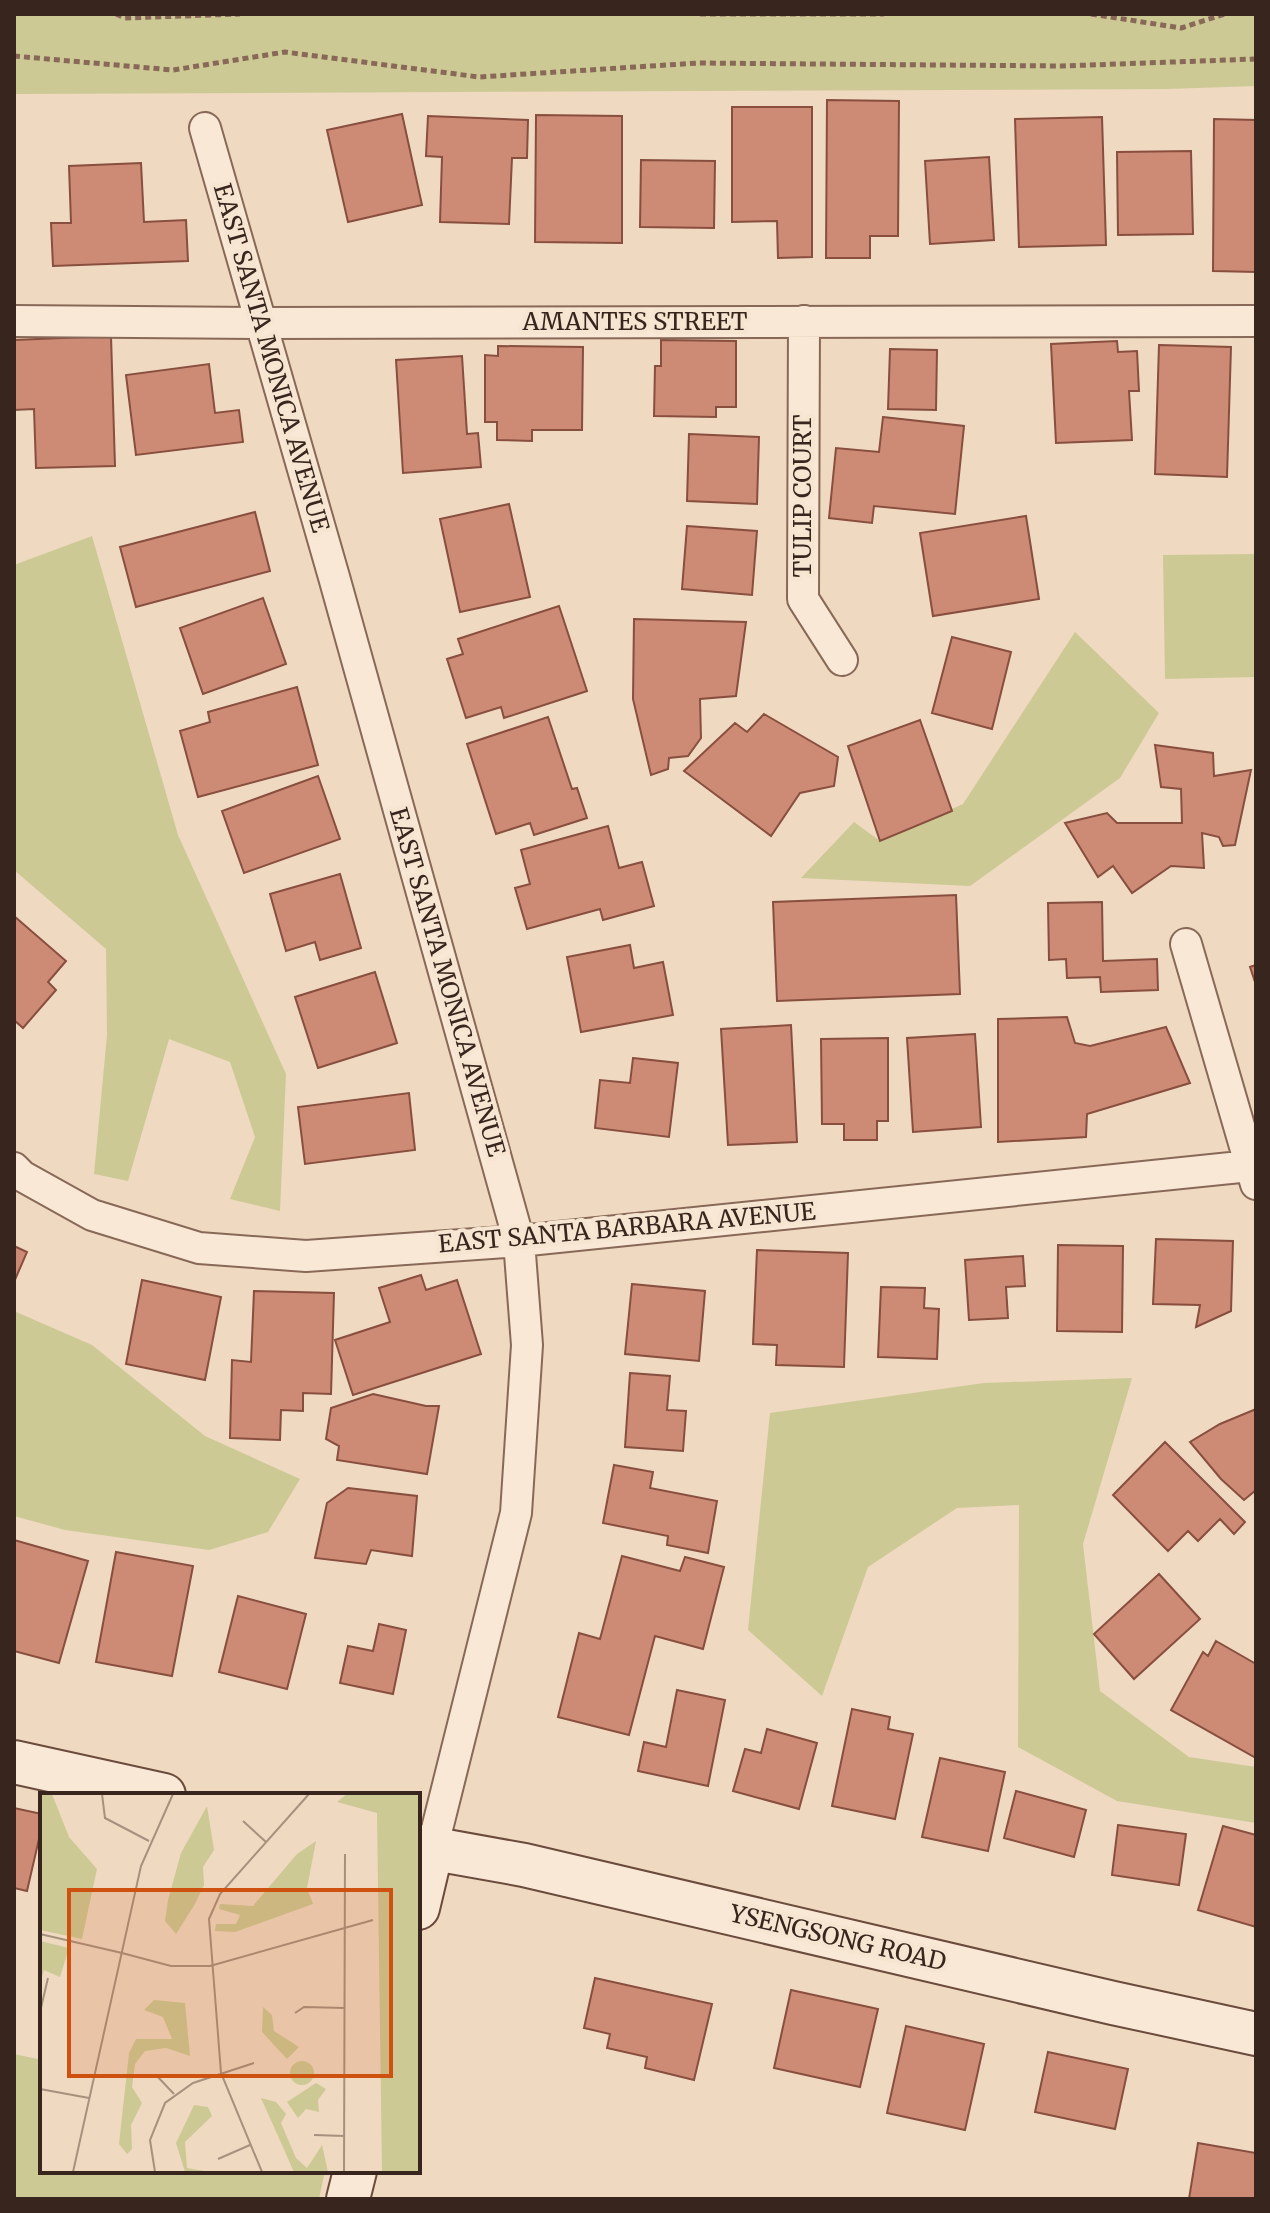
<svg xmlns="http://www.w3.org/2000/svg" width="1270" height="2213" font-family="Merriweather,serif">
  <rect width="100%" height="100%" fill="#efd9c1"/>
  <path fill="#cdc995" d="M 14,14 L 1256,14 L 1256,86 L 1168,89 L 14,94 Z
    M 92,536 L 178,835 L 286,1074 L 280,1211 L 230,1199 L 255,1137 L 230,1062 L 169,1039 L 128,1181 L 94,1174 L 107,1035 L 106,949 L 14,870 L 14,565 Z
    M 1256,554 L 1256,677 L 1165,679 L 1163,555 Z
    M 1075,632 L 1159,713 L 1120,778 L 970,886 L 801,878 L 854,822 L 880,841 L 963,804 Z
    M 14,1311 L 92,1345 L 205,1436 L 300,1479 L 268,1532 L 209,1550 L 65,1530 L 14,1516 Z
    M 1132,1378 L 1083,1544 L 1100,1691 L 1189,1757 L 1256,1767 L 1256,1823 L 1117,1801 L 1018,1747 L 1019,1505 L 957,1508 L 868,1567 L 822,1696 L 748,1630 L 770,1413 L 984,1383 Z
    M 14,2054 L 42,2060 L 42,2171 L 325,2171 L 319,2199 L 14,2199 Z"/>
  <path fill="#cd8b76" stroke="#884e3e" stroke-width="2" d="M 827,100 L 899,101 L 898,236 L 870,236 L 870,258 L 826,258 Z
    M 732,107 L 812,107 L 812,257 L 778,258 L 777,221 L 732,222 Z
    M 402,114 L 422,205 L 348,222 L 327,130 Z
    M 536,115 L 622,116 L 622,243 L 535,242 Z
    M 428,116 L 528,120 L 527,158 L 512,158 L 509,224 L 440,222 L 442,157 L 426,156 Z
    M 1102,117 L 1106,245 L 1019,247 L 1015,119 Z
    M 1214,119 L 1256,120 L 1256,272 L 1213,271 Z
    M 1191,151 L 1193,234 L 1118,235 L 1117,152 Z
    M 989,157 L 994,240 L 930,244 L 925,161 Z
    M 641,160 L 715,161 L 714,228 L 640,227 Z
    M 141,163 L 144,222 L 186,220 L 188,261 L 53,266 L 51,223 L 71,223 L 69,166 Z
    M 111,336 L 115,466 L 36,468 L 34,409 L 14,410 L 14,340 Z
    M 661,340 L 736,341 L 736,407 L 716,407 L 716,417 L 654,416 L 655,366 L 661,366 Z
    M 1117,341 L 1118,352 L 1137,351 L 1139,391 L 1129,391 L 1132,440 L 1056,443 L 1051,344 Z
    M 1159,345 L 1231,347 L 1227,477 L 1155,474 Z
    M 498,346 L 583,347 L 582,430 L 532,430 L 532,441 L 497,440 L 497,422 L 485,422 L 485,355 L 498,356 Z
    M 890,349 L 937,350 L 936,410 L 888,409 Z
    M 462,356 L 467,434 L 478,433 L 481,467 L 403,473 L 396,360 Z
    M 209,364 L 215,413 L 239,410 L 243,442 L 136,455 L 126,375 Z
    M 883,417 L 964,426 L 955,514 L 874,506 L 872,523 L 829,518 L 836,448 L 879,452 Z
    M 689,434 L 759,437 L 757,504 L 687,501 Z
    M 509,504 L 530,597 L 460,612 L 440,519 Z
    M 255,512 L 270,571 L 136,607 L 120,547 Z
    M 1026,516 L 1039,599 L 933,616 L 920,533 Z
    M 687,526 L 757,531 L 752,595 L 682,589 Z
    M 263,598 L 286,664 L 203,694 L 180,628 Z
    M 559,606 L 587,691 L 504,718 L 501,707 L 466,718 L 447,659 L 463,654 L 458,639 Z
    M 634,619 L 746,622 L 736,696 L 700,699 L 701,738 L 688,756 L 669,758 L 668,769 L 651,775 L 633,699 Z
    M 952,637 L 1011,652 L 992,729 L 932,713 Z
    M 297,687 L 318,765 L 198,797 L 180,731 L 210,722 L 208,712 Z
    M 764,714 L 838,757 L 834,786 L 800,793 L 771,836 L 684,771 L 735,723 L 747,732 Z
    M 548,717 L 572,789 L 577,788 L 587,818 L 534,835 L 530,823 L 496,834 L 467,744 Z
    M 920,720 L 952,811 L 880,841 L 848,746 Z
    M 1155,745 L 1213,753 L 1214,776 L 1251,770 L 1235,845 L 1223,846 L 1219,837 L 1202,833 L 1204,868 L 1171,866 L 1132,893 L 1113,866 L 1098,877 L 1065,823 L 1107,813 L 1117,823 L 1182,823 L 1181,789 L 1161,787 Z
    M 318,776 L 340,839 L 244,873 L 222,811 Z
    M 608,826 L 619,868 L 642,862 L 654,906 L 603,920 L 600,909 L 527,929 L 515,888 L 530,884 L 521,850 Z
    M 340,874 L 361,948 L 320,960 L 315,942 L 286,951 L 270,894 Z
    M 956,895 L 960,994 L 777,1001 L 773,902 Z
    M 1102,902 L 1103,961 L 1157,959 L 1158,990 L 1101,992 L 1100,977 L 1067,978 L 1066,959 L 1049,960 L 1048,903 Z
    M 14,916 L 66,961 L 48,982 L 56,990 L 23,1028 L 14,1020 Z
    M 630,945 L 634,968 L 663,962 L 673,1015 L 581,1032 L 567,957 Z
    M 1256,965 L 1256,985 L 1250,967 Z
    M 375,972 L 397,1043 L 318,1068 L 295,997 Z
    M 1067,1017 L 1075,1043 L 1090,1046 L 1166,1027 L 1190,1083 L 1087,1114 L 1086,1137 L 998,1142 L 998,1019 Z
    M 791,1025 L 797,1142 L 728,1145 L 721,1029 Z
    M 975,1034 L 981,1127 L 913,1132 L 907,1038 Z
    M 888,1038 L 888,1121 L 877,1121 L 877,1140 L 844,1140 L 844,1124 L 822,1124 L 821,1039 Z
    M 633,1058 L 678,1063 L 669,1137 L 595,1128 L 600,1080 L 630,1083 Z
    M 409,1093 L 415,1150 L 305,1164 L 298,1107 Z
    M 1156,1239 L 1233,1241 L 1231,1311 L 1196,1327 L 1200,1305 L 1153,1304 Z
    M 1058,1245 L 1123,1246 L 1122,1332 L 1057,1331 Z
    M 14,1246 L 27,1252 L 14,1282 Z
    M 757,1250 L 848,1253 L 844,1367 L 776,1365 L 777,1345 L 753,1344 Z
    M 1023,1256 L 1025,1286 L 1006,1287 L 1008,1318 L 969,1320 L 965,1260 Z
    M 421,1275 L 426,1290 L 457,1280 L 481,1354 L 353,1395 L 335,1340 L 390,1322 L 379,1288 Z
    M 142,1280 L 221,1297 L 205,1380 L 126,1364 Z
    M 632,1284 L 705,1291 L 699,1361 L 625,1354 Z
    M 881,1287 L 925,1288 L 924,1308 L 939,1309 L 937,1359 L 878,1357 Z
    M 254,1291 L 334,1293 L 331,1394 L 303,1393 L 303,1411 L 281,1410 L 280,1440 L 230,1438 L 232,1360 L 251,1362 Z
    M 630,1373 L 670,1376 L 667,1410 L 686,1411 L 683,1451 L 625,1447 Z
    M 373,1394 L 426,1406 L 439,1406 L 427,1474 L 337,1460 L 339,1446 L 326,1439 L 331,1408 Z
    M 1256,1409 L 1256,1490 L 1244,1500 L 1221,1479 L 1190,1442 L 1220,1424 Z
    M 1165,1442 L 1245,1522 L 1234,1534 L 1220,1519 L 1198,1541 L 1188,1531 L 1168,1551 L 1113,1495 Z
    M 614,1465 L 653,1472 L 650,1488 L 717,1501 L 708,1553 L 667,1545 L 668,1536 L 603,1523 Z
    M 348,1488 L 417,1496 L 412,1556 L 371,1550 L 366,1564 L 315,1558 L 327,1503 Z
    M 14,1540 L 88,1561 L 59,1663 L 14,1651 Z
    M 116,1552 L 193,1566 L 172,1676 L 96,1662 Z
    M 622,1556 L 680,1571 L 685,1557 L 724,1567 L 703,1649 L 655,1636 L 629,1735 L 558,1717 L 579,1633 L 600,1639 Z
    M 1159,1574 L 1200,1619 L 1134,1679 L 1094,1634 Z
    M 238,1596 L 306,1614 L 287,1689 L 219,1672 Z
    M 379,1624 L 406,1630 L 393,1694 L 340,1683 L 348,1646 L 373,1651 Z
    M 1216,1641 L 1256,1664 L 1256,1758 L 1171,1710 L 1203,1652 L 1208,1656 Z
    M 677,1690 L 725,1700 L 708,1786 L 638,1771 L 644,1742 L 666,1747 Z
    M 852,1709 L 890,1717 L 888,1729 L 913,1734 L 895,1819 L 832,1806 Z
    M 767,1729 L 817,1743 L 799,1809 L 733,1791 L 745,1749 L 761,1753 Z
    M 940,1758 L 1005,1772 L 988,1851 L 922,1837 Z
    M 1016,1791 L 1086,1810 L 1074,1857 L 1004,1838 Z
    M 14,1808 L 42,1814 L 42,1826 L 27,1891 L 14,1888 Z
    M 1118,1825 L 1186,1834 L 1179,1885 L 1112,1875 Z
    M 1223,1826 L 1256,1835 L 1256,1927 L 1198,1910 Z
    M 595,1978 L 712,2004 L 694,2080 L 645,2068 L 647,2057 L 607,2048 L 610,2034 L 584,2028 Z
    M 791,1990 L 878,2009 L 860,2087 L 774,2068 Z
    M 906,2026 L 984,2044 L 965,2130 L 887,2113 Z
    M 1048,2052 L 1128,2069 L 1115,2129 L 1035,2112 Z
    M 1198,2143 L 1256,2153 L 1255,2199 L 1189,2199 Z"/>
  <g fill="none" stroke-linecap="round" stroke-linejoin="round">
    <g stroke="#886958" stroke-width="34">
      <path id="minor" d="M 205,128 L 334,577 L 519,1241 L 527,1345 L 516,1513 L 432,1849
        M 14,321 L 261,323 L 1256,321
        M 804,321 L 803,599 L 842,660
        M 1186,944 L 1256,1184
        M 14,1168 L 22,1176 L 92,1215 L 199,1248 L 306,1256 L 519,1241 L 1250,1166 L 1256,1164"/>
    </g>
    <g stroke="#6a4b3c" stroke-width="46">
      <path id="secondary" d="M 14,1762 L 164,1795
        M 418,1846 L 524,1865 L 1113,2003 L 1256,2034
        M 418,1908 L 432,1849
        M 348,2199 L 355,2171"/>
    </g>
    <path stroke="#886958" stroke-width="5" stroke-dasharray="6 4" stroke-linecap="butt" d="M 116,14 L 125,18 L 240,14
      M 700,14 L 884,14
      M 1091,14 L 1181,28 L 1225,14
      M 14,56 L 173,70 L 285,52 L 479,77 L 698,63 L 1062,66 L 1256,59"/>
    <use href="#minor" stroke="#f9e8d5" stroke-width="30"/>
    <use href="#secondary" stroke="#f9e8d5" stroke-width="42"/>
  </g>
  <g text-anchor="middle" stroke-width="8" stroke-linejoin="round" paint-order="stroke">
    <g font-size="24" fill="#38251d" stroke="#f6e5d1">
      <text x="635" y="330">AMANTES STREET</text>
      <text transform="translate(271 358) rotate(74)" y="8">EAST SANTA MONICA AVENUE</text>
      <text transform="translate(803 496) rotate(-90)" y="8">TULIP COURT</text>
      <text transform="translate(447 982) rotate(74)" y="8">EAST SANTA MONICA AVENUE</text>
      <text transform="translate(627 1228) rotate(-5)" y="8">EAST SANTA BARBARA AVENUE</text>
      <text transform="translate(838 1938) rotate(13)" y="8">YSENGSONG ROAD</text>
    </g>
  </g>
  <g transform="translate(40 1793)">
    <rect width="380" height="380" fill="#efd9c1"/>
    <path d="M 0,1 L 12,1 L 29,44 L 57,76 L 42,146 L 0,137 ZM 307,1 L 380,1 L 380,379 L 342,379 L 337,20 L 297,9 ZM 167,13 L 174,57 L 163,74 L 164,92 L 155,111 L 136,141 L 125,128 L 128,107 L 141,60 ZM 276,48 L 267,95 L 273,111 L 195,139 L 175,138 L 176,131 L 196,131 L 200,122 L 179,116 L 180,111 L 213,113 L 257,61 ZM 0,148 L 29,155 L 20,184 L 4,177 L 0,190 ZM 114,207 L 145,210 L 150,263 L 126,255 L 105,258 L 95,271 L 92,294 L 102,310 L 91,332 L 92,356 L 87,361 L 79,351 L 89,260 L 96,246 L 132,246 L 123,224 L 104,217 ZM 223,214 L 232,222 L 234,238 L 259,254 L 247,266 L 222,239 ZM250 280a12 12 0 1 1 24 0a12 12 0 1 1-24 0ZM 276,290 L 286,296 L 278,307 L 279,319 L 266,316 L 258,325 L 247,309 ZM 221,305 L 236,309 L 246,321 L 241,330 L 256,365 L 267,375 L 282,352 L 288,379 L 254,379 ZM 154,312 L 168,314 L 172,323 L 145,349 L 147,375 L 170,379 L 145,379 L 136,350 Z" fill="#cdc995"/>
    <path fill="none" stroke="#a6917f" stroke-width="2" d="M 62,1 L 65,25 L 109,48M 203,28 L 226,49M 0,141 L 82,160M 82,160 L 131,173 L 170,173 L 333,127M 0,219 L 8,185M 255,220 L 264,214 L 305,215M 116,282 L 134,301M 0,296 L 49,305M 274,342 L 305,343M 178,366 L 210,352M 33,379 L 101,73 L 133,1M 115,379 L 110,347 L 125,310 L 153,290 L 214,270M 222,379 L 181,280 L 169,126 L 180,101 L 269,1M 304,379 L 305,61"/>
    <path fill="#ce510f" fill-opacity="0.15" stroke="#ce510f" stroke-width="4" d="M 29,97 L 351,97 L 351,283 L 29,283 Z"/>
    <rect width="380" height="380" fill="none" stroke="#38251d" stroke-width="4"/>
  </g>
  <rect width="1270" height="2213" fill="none" stroke="#38251d" stroke-width="32"/>
</svg>
